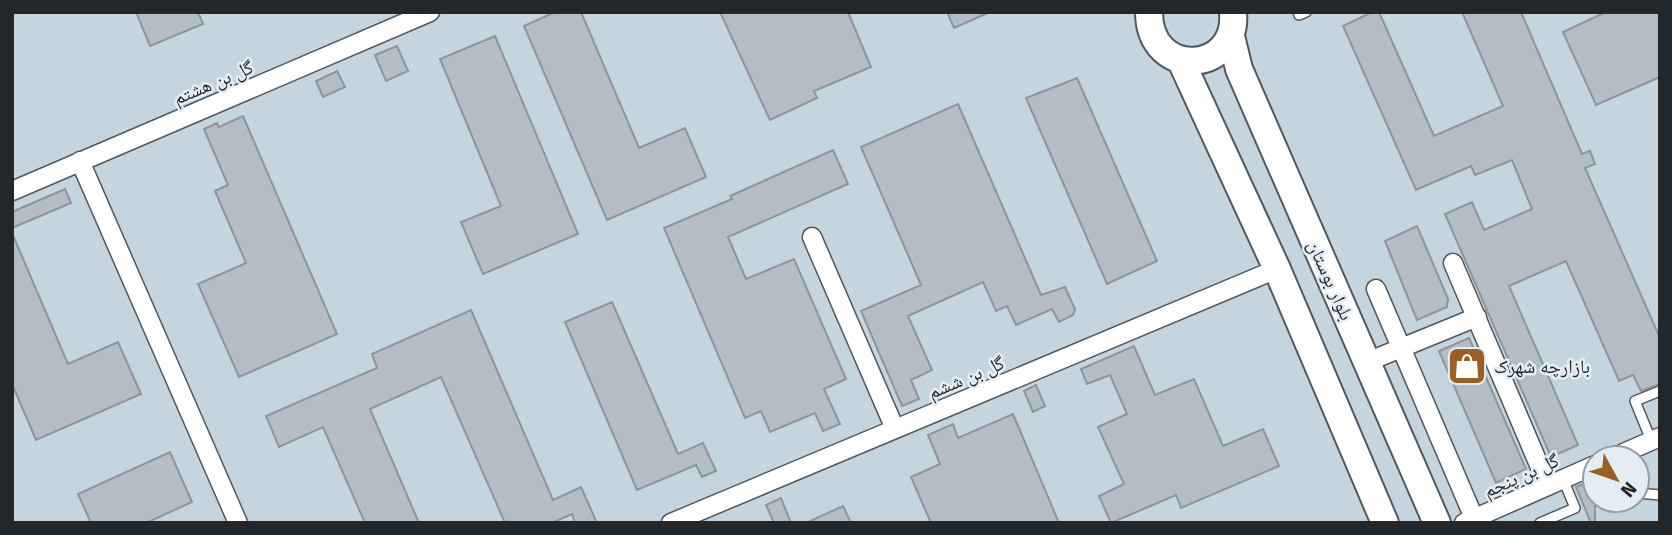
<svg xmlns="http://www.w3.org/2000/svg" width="1672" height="535" font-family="'Fira Sans','Noto Naskh Arabic',sans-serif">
  <rect width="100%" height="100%" fill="#d7e0e7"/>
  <path fill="#c5d5e0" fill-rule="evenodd" d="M 12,12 L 1660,12 L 1660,523 L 12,523 ZM 1595,458 L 1637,458 L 1637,500 L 1595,500 Z"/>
  <path fill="#b4bdc3" stroke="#8d959b" stroke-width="2" d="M 136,12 L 198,12 L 203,24 L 150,46 Z
    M 555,12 L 581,12 L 639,148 L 685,128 L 706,177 L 607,220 L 524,26 Z
    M 720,12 L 848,12 L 871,67 L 814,91 L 817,98 L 770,120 Z
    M 947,12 L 990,12 L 954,28 Z
    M 1372,12 L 1379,12 L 1434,136 L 1503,106 L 1462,12 L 1521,12 L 1582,154 L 1590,151 L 1595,164 L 1585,168 L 1660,338 L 1660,384 L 1641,391 L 1633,375 L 1619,381 L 1566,261 L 1509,286 L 1578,445 L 1551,457 L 1445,214 L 1472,202 L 1484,230 L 1532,209 L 1512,160 L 1475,175 L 1471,166 L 1416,190 L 1343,26 Z
    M 1606,12 L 1660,12 L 1660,77 L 1596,105 L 1563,32 Z
    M 495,36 L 578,234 L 483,274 L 461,222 L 501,206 L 440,59 Z
    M 397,46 L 408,71 L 386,81 L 375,55 Z
    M 337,71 L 345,87 L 323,97 L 316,81 Z
    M 1077,78 L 1157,261 L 1107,284 L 1026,98 Z
    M 958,104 L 1041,295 L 1065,287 L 1075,309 L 1073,315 L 1059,322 L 1052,309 L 1016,325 L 1007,306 L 996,311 L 983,282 L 908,316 L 932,370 L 911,380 L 919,399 L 902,406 L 861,311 L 921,285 L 861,147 Z
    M 243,116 L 337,334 L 239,377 L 198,284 L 246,263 L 215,191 L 228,185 L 204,129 L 217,123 L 219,127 Z
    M 833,150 L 848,184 L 728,237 L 746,279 L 794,259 L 846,379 L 824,389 L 840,424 L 823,431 L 815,413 L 770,432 L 761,411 L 745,418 L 664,228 L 732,199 L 730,196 Z
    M 65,189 L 71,203 L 12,228 L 12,212 Z
    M 1417,226 L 1448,299 L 1447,307 L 1417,320 L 1385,241 Z
    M 12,233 L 68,364 L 118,342 L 141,394 L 36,440 L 12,384 Z
    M 612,302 L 678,454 L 703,443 L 716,471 L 702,477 L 696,465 L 637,490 L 565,322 Z
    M 471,310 L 553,500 L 581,487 L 597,523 L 575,523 L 572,514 L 552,523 L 505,523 L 441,377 L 370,409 L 419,523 L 365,523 L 323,427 L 279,447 L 266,416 L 377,368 L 372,354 Z
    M 1469,338 L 1526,469 L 1496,483 L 1439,351 Z
    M 1134,346 L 1155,395 L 1194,379 L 1223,446 L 1263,429 L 1279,466 L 1181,508 L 1176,495 L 1111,523 L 1099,496 L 1124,484 L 1098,427 L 1127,414 L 1110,375 L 1087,384 L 1081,369 Z
    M 1036,385 L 1045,406 L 1033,412 L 1024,391 Z
    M 1013,414 L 1059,523 L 931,523 L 911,477 L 940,464 L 928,435 L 953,424 L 958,438 Z
    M 170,452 L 192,502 L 146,523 L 91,523 L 78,494 Z
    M 1595,479 L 1595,523 L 1591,523 L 1576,487 Z
    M 781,498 L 791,523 L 774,523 L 766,505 Z
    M 843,506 L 851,523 L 806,523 Z"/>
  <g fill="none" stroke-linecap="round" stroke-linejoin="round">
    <g stroke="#51585e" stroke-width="12">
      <path id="lane" d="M 1298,12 L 1299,15 L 1306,12
        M 1651,440 L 1635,401 L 1660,391
        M 1637,493 L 1660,495
        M 1540,523 L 1575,508 L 1563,479"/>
    </g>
    <g stroke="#51585e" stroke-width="21">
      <path id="street" d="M 80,161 L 238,523
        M 12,191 L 430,12
        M 812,237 L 895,429
        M 1453,263 L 1548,486
        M 1376,289 L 1474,518
        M 1367,362 L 1477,317
        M 1612,458 L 1660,437
        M 671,523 L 1277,269
        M 1464,523 L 1595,465"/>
    </g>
    <g stroke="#51585e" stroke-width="30">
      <path id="secondary" d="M 1149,12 C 1149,80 1239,74 1233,12
        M 1231,36 L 1239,69 L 1437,523
        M 1181,61 L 1277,269 L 1385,523"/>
    </g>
    <use href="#lane" stroke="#fff" stroke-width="9"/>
    <use href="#street" stroke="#fff" stroke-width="18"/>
    <use href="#secondary" stroke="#fff" stroke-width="26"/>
  </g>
  <defs>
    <g id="shop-square" transform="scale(2.0125)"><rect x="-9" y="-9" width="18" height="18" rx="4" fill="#9b5f22" stroke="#e4edf4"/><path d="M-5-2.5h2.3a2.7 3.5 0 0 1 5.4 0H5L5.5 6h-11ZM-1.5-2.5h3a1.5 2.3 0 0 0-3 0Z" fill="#fff"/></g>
  </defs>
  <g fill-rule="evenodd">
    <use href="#shop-square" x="1467" y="366"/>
  </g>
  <g text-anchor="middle" stroke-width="5" stroke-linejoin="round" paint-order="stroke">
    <g font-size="19" fill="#24272a" stroke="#e4edf4">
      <text transform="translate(213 82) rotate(-23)" y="7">گل بن هشتم</text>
      <text transform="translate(1331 280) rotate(66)" y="7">بلوار بوستان</text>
      <text transform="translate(966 377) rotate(-23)" y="7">گل بن ششم</text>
      <text transform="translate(1521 475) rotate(-24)" y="7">گل بن پنجم</text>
    </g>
    <g font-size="19" fill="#24272a" stroke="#e4edf4" text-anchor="start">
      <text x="1494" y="373">بازارچه شهرک</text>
    </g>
  </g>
  <rect width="1672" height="535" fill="none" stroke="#24272a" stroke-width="28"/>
  <g transform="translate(1616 479) rotate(130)"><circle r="33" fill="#e4edf4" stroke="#979ea3" stroke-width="2"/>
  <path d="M0-5L12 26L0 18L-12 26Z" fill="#9b5f22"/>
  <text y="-10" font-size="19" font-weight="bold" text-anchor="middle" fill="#24272a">N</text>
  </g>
</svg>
